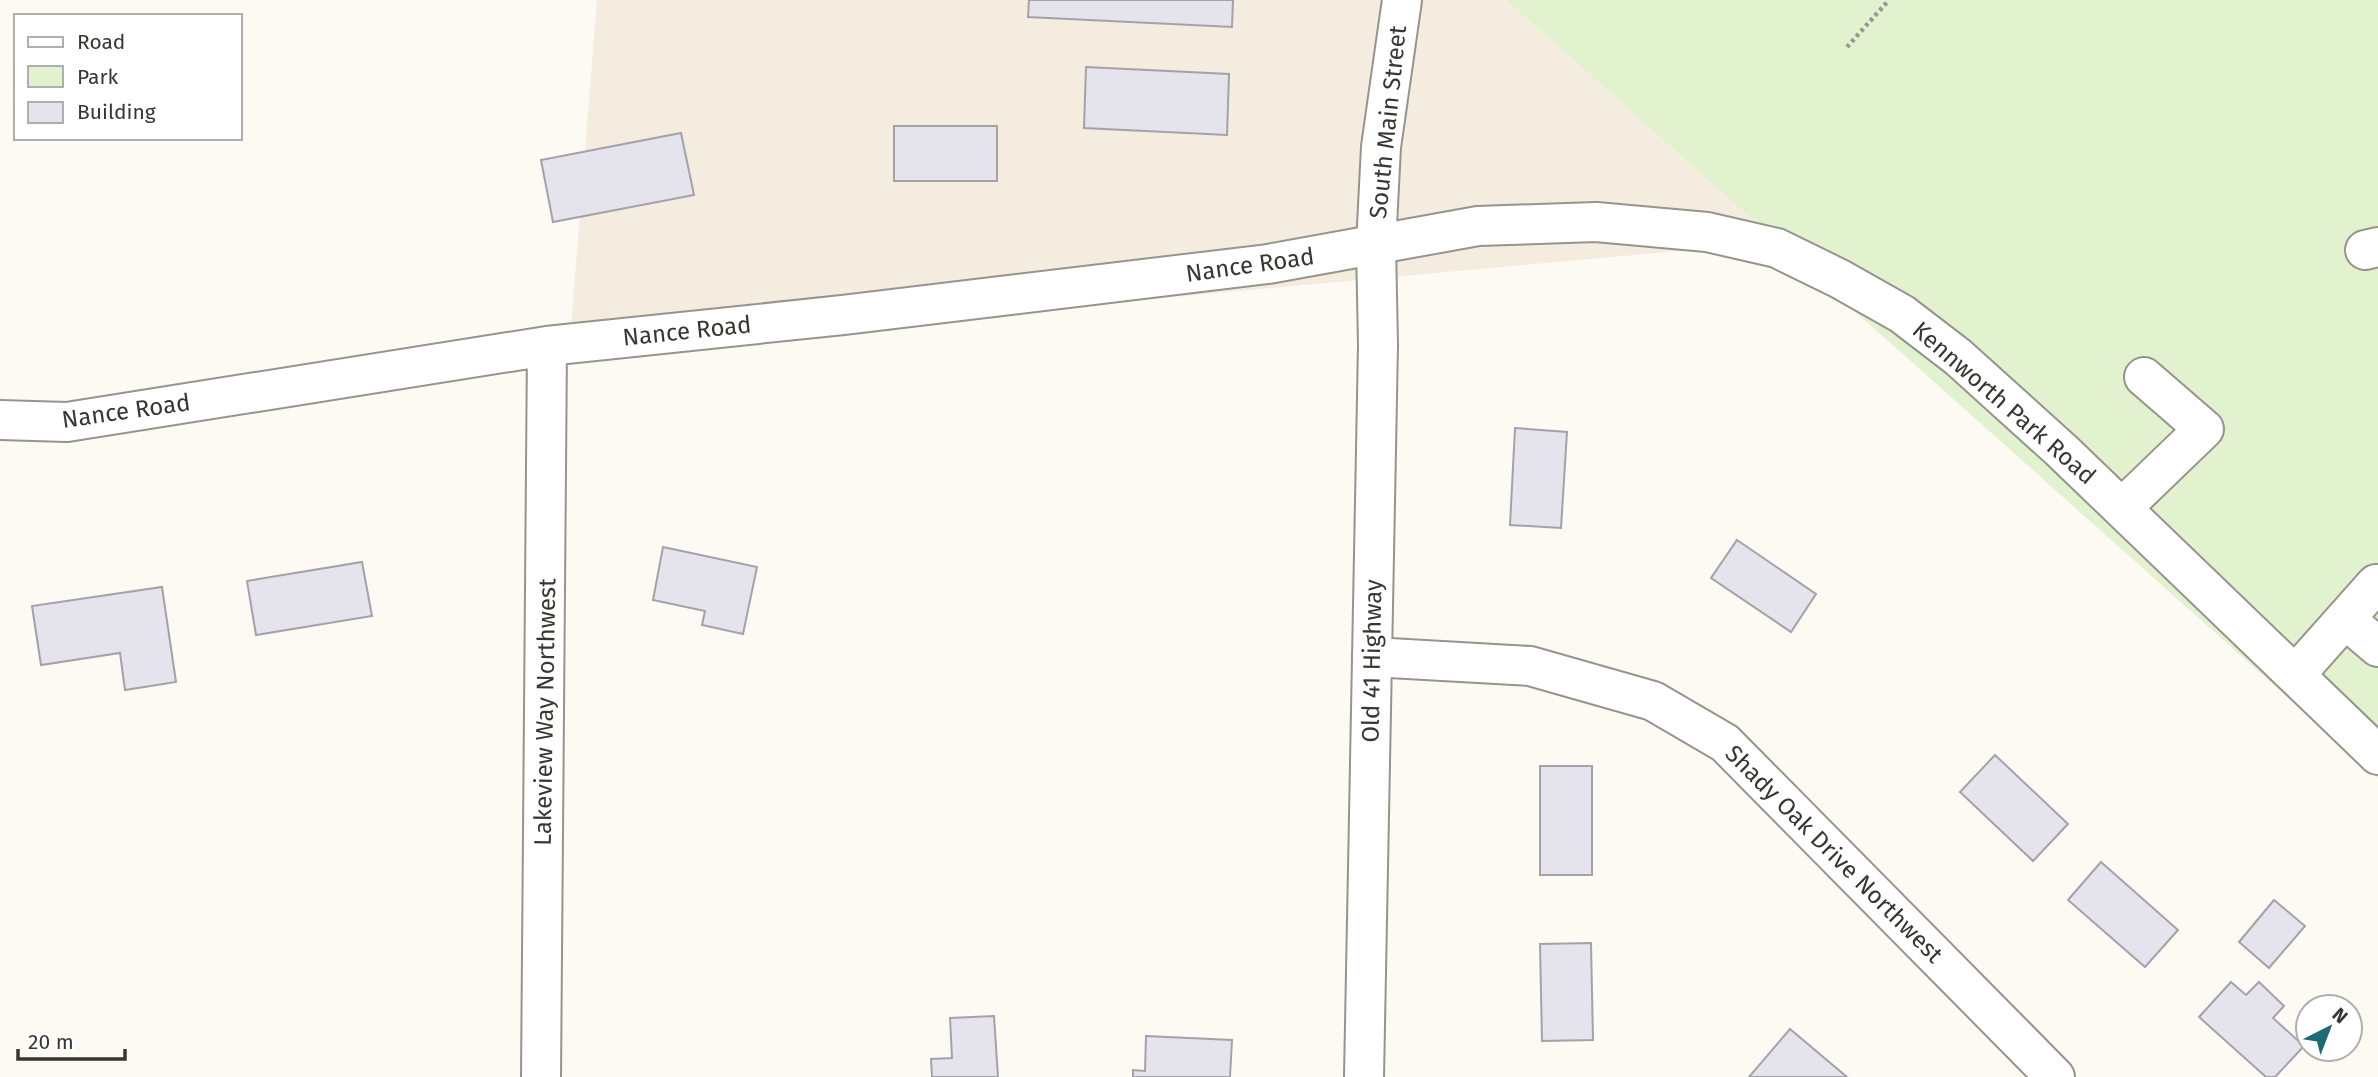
<svg xmlns="http://www.w3.org/2000/svg" width="2378" height="1077" font-family="'Fira Sans',sans-serif">
  <rect width="100%" height="100%" fill="#fdf9f3"/>
  <path fill="#f4ecdf" d="M 597,0 L 1506,0 L 1777,242 L 569,352 Z"/>
  <path fill="#e2f2ce" d="M 1506,0 L 2378,0 L 2378,778 Z"/>
  <path fill="#e5e3eb" stroke="#a4a2a9" stroke-width="2" d="M 1029,0 L 1233,0 L 1232,27 L 1028,17 Z
    M 1086,67 L 1229,74 L 1227,135 L 1084,128 Z
    M 894,126 L 997,126 L 997,181 L 894,181 Z
    M 681,133 L 694,195 L 553,222 L 541,160 Z
    M 1515,428 L 1567,432 L 1561,528 L 1510,525 Z
    M 1737,540 L 1816,594 L 1791,632 L 1711,578 Z
    M 663,547 L 757,567 L 743,634 L 702,625 L 705,611 L 653,600 Z
    M 362,562 L 372,616 L 256,635 L 247,581 Z
    M 162,587 L 176,682 L 125,690 L 120,653 L 41,665 L 32,606 Z
    M 1995,755 L 2068,824 L 2033,861 L 1960,792 Z
    M 1540,766 L 1592,766 L 1592,875 L 1540,875 Z
    M 2101,862 L 2178,930 L 2145,967 L 2068,900 Z
    M 2274,900 L 2305,926 L 2269,968 L 2239,942 Z
    M 1591,943 L 1593,1040 L 1542,1041 L 1540,944 Z
    M 2231,982 L 2246,995 L 2259,982 L 2284,1006 L 2273,1018 L 2304,1046 L 2275,1077 L 2266,1077 L 2199,1017 Z
    M 994,1016 L 998,1077 L 932,1077 L 931,1059 L 952,1058 L 950,1018 Z
    M 1790,1029 L 1847,1077 L 1749,1077 Z
    M 1146,1036 L 1232,1040 L 1230,1077 L 1133,1077 L 1133,1070 L 1145,1071 Z"/>
  <g fill="none" stroke-linecap="round" stroke-linejoin="round">
    <g stroke="#97938d" stroke-width="42">
      <path id="minor" d="M 2365,250 L 2378,247
        M 0,420 L 67,422 L 547,346 L 843,315 L 1268,264 L 1478,226 L 1596,222 L 1707,232 L 1777,248 L 1840,279 L 1902,314 L 1958,357 L 2061,450 L 2378,755
        M 2122,508 L 2204,429 L 2144,377
        M 2345,619 L 2378,647
        M 1372,657 L 1530,666 L 1653,701 L 1725,743 L 2055,1077
        M 2295,675 L 2376,584
        M 541,1077 L 547,346"/>
    </g>
    <g stroke="#97938d" stroke-width="42">
      <path id="major" d="M 1364,1077 L 1378,345 L 1376,245 L 1381,147 L 1402,0"/>
    </g>
    <path stroke="#999793" stroke-width="4.5" stroke-dasharray="3.5 3.5" stroke-linecap="butt" d="M 1847,47 L 1889,0"/>
    <use href="#minor" stroke="#fff" stroke-width="38"/>
    <use href="#major" stroke="#fff" stroke-width="38"/>
  </g>
  <g text-anchor="middle" stroke-width="5" stroke-linejoin="round" paint-order="stroke">
    <g font-size="24" fill="#373633" stroke="#fff">
      <text transform="translate(1388 122) rotate(-84)" y="8">South Main Street</text>
      <text transform="translate(1250 265) rotate(-8)" y="8">Nance Road</text>
      <text transform="translate(687 331) rotate(-6)" y="8">Nance Road</text>
      <text transform="translate(2004 403) rotate(41)" y="8">Kennworth Park Road</text>
      <text transform="translate(126 411) rotate(-8)" y="8">Nance Road</text>
      <text transform="translate(1372 661) rotate(-89)" y="8">Old 41 Highway</text>
      <text transform="translate(545 712) rotate(-89)" y="8">Lakeview Way Northwest</text>
      <text transform="translate(1834 854) rotate(45)" y="8">Shady Oak Drive Northwest</text>
    </g>
  </g>
  <rect x="14" y="14" width="228" height="126" fill="#ffffff" stroke="#afafad" stroke-width="2"/>
  <rect x="28" y="37" width="35" height="10" fill="#ffffff" stroke="#afafad" stroke-width="2"/>
  <text x="77" y="49" font-size="21" fill="#373633">Road</text>
  <rect x="28" y="66" width="35" height="21" fill="#e2f2ce" stroke="#afafad" stroke-width="2"/>
  <text x="77" y="84" font-size="21" fill="#373633">Park</text>
  <rect x="28" y="102" width="35" height="21" fill="#e5e3eb" stroke="#afafad" stroke-width="2"/>
  <text x="77" y="119" font-size="21" fill="#373633">Building</text>
  <g transform="translate(2329 1028) rotate(42)"><circle r="33" fill="#ffffff" stroke="#afafad" stroke-width="2"/>
  <path d="M0-5L12 26L0 18L-12 26Z" fill="#1e6972"/>
  <text y="-10" font-size="19" font-weight="bold" text-anchor="middle" fill="#373633">N</text>
  </g>
  <path d="M18 1049v10h107v-10" fill="none" stroke="#373633" stroke-width="3.5"/>
  <text x="28" y="1049" font-size="21" fill="#373633" stroke="#ffffff" stroke-width="5" paint-order="stroke">20 m</text>
</svg>
